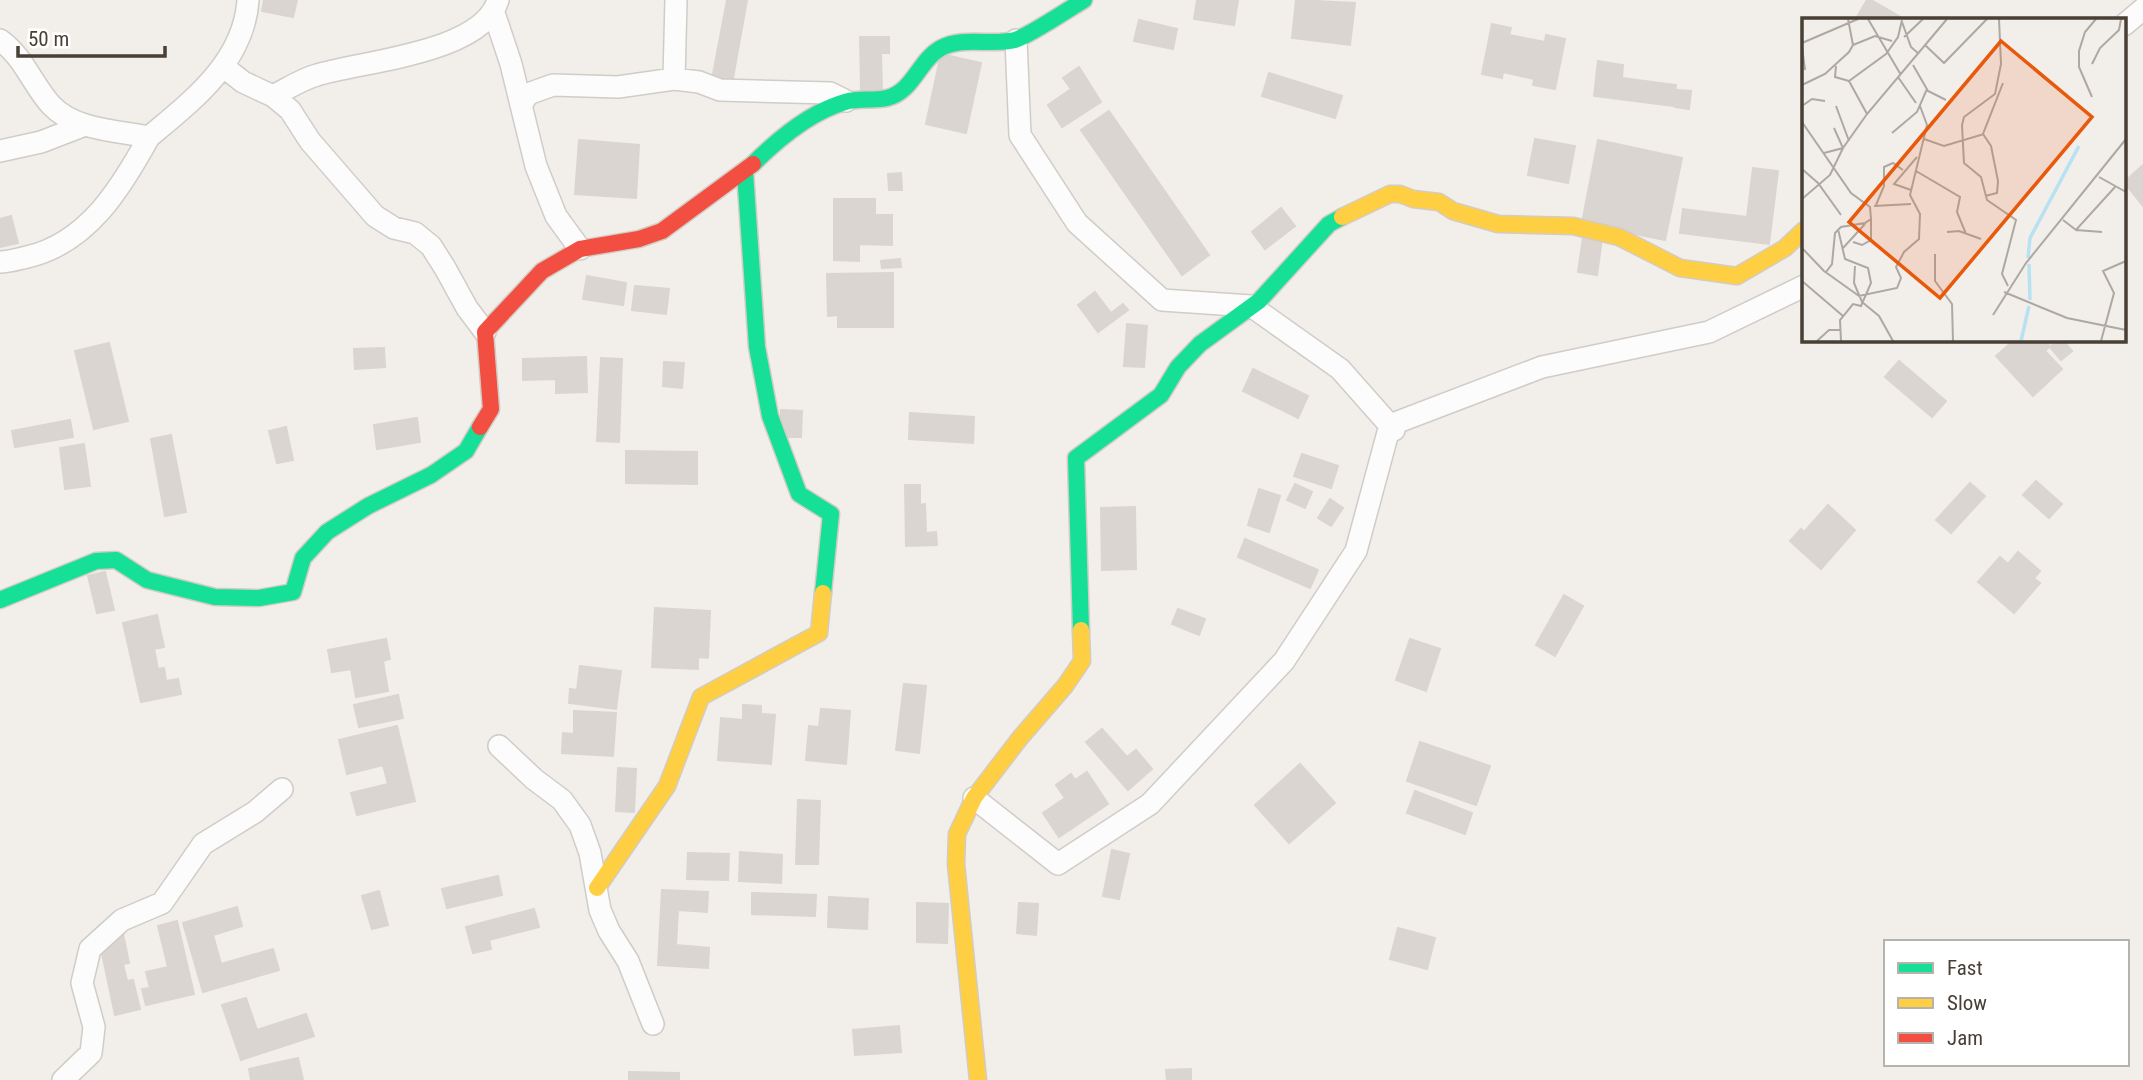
<svg xmlns="http://www.w3.org/2000/svg" width="2143" height="1080" font-family="'Roboto Condensed',sans-serif">
  <rect width="100%" height="100%" fill="#f2eeea"/>
  <path fill="#dad5d1" stroke="#dad5d0" stroke-width="2" fill-rule="evenodd" d="M 264,0 L 297,0 L 293,17 L 262,11 Z
    M 727,0 L 747,0 L 731,89 L 711,85 Z
    M 1197,0 L 1238,0 L 1234,25 L 1194,19 Z
    M 1296,0 L 1355,3 L 1350,45 L 1292,38 Z
    M 1867,0 L 1871,0 L 1904,19 L 1860,19 L 1857,17 Z
    M 1139,20 L 1177,29 L 1173,49 L 1134,41 Z
    M 1492,24 L 1511,28 L 1509,35 L 1545,42 L 1546,35 L 1565,39 L 1555,89 L 1533,85 L 1534,79 L 1503,72 L 1502,78 L 1482,74 Z
    M 860,37 L 889,37 L 889,53 L 881,53 L 882,90 L 861,90 Z
    M 941,54 L 981,63 L 966,133 L 926,124 Z
    M 1598,61 L 1623,65 L 1622,78 L 1676,85 L 1673,106 L 1594,96 Z
    M 1079,67 L 1101,102 L 1062,127 L 1048,105 L 1071,89 L 1063,78 Z
    M 1269,73 L 1342,96 L 1335,118 L 1262,96 Z
    M 1677,90 L 1691,91 L 1689,109 L 1675,107 Z
    M 1109,111 L 1209,255 L 1182,275 L 1081,130 Z
    M 1535,139 L 1575,146 L 1568,183 L 1528,175 Z
    M 579,140 L 639,145 L 636,198 L 575,194 Z
    M 1598,140 L 1682,158 L 1665,240 L 1582,223 ZM 1614,181 L 1645,187 L 1642,205 L 1611,199 Z
    M 2143,165 L 2143,206 L 2124,182 Z
    M 1753,168 L 1778,171 L 1769,244 L 1680,233 L 1683,209 L 1747,217 Z
    M 901,173 L 902,190 L 889,190 L 888,174 Z
    M 1614,181 L 1645,187 L 1642,205 L 1611,199 Z
    M 834,199 L 875,199 L 875,215 L 892,215 L 892,245 L 859,244 L 859,261 L 834,260 Z
    M 1281,208 L 1295,226 L 1265,249 L 1252,232 Z
    M 11,216 L 18,243 L 0,247 L 0,219 Z
    M 1583,237 L 1602,239 L 1597,275 L 1578,272 Z
    M 900,259 L 901,267 L 882,268 L 881,261 Z
    M 893,273 L 893,327 L 838,327 L 838,315 L 828,316 L 827,274 Z
    M 587,276 L 626,283 L 623,305 L 583,299 Z
    M 635,286 L 669,289 L 666,314 L 632,310 Z
    M 1095,292 L 1111,313 L 1123,304 L 1128,310 L 1098,332 L 1078,305 Z
    M 1127,324 L 1147,326 L 1144,367 L 1124,366 Z
    M 2014,340 L 2044,340 L 2050,346 L 2045,351 L 2062,369 L 2033,396 L 1996,356 Z
    M 2058,340 L 2063,340 L 2072,351 L 2061,360 L 2050,347 Z
    M 109,343 L 128,421 L 94,429 L 75,351 Z
    M 384,348 L 385,367 L 355,369 L 354,349 Z
    M 586,357 L 587,392 L 556,393 L 556,379 L 523,380 L 523,359 Z
    M 601,358 L 622,359 L 619,442 L 597,441 Z
    M 1899,361 L 1946,401 L 1932,417 L 1885,377 Z
    M 664,362 L 684,363 L 682,388 L 663,386 Z
    M 1253,369 L 1308,396 L 1298,418 L 1243,391 Z
    M 781,410 L 802,411 L 801,437 L 780,437 Z
    M 910,413 L 974,417 L 973,443 L 909,439 Z
    M 417,418 L 420,442 L 377,449 L 374,425 Z
    M 70,420 L 73,437 L 15,447 L 12,431 Z
    M 286,427 L 293,460 L 277,463 L 269,431 Z
    M 171,435 L 186,512 L 165,516 L 151,439 Z
    M 84,444 L 90,486 L 65,489 L 60,448 Z
    M 626,451 L 697,452 L 697,484 L 626,483 Z
    M 1302,454 L 1338,466 L 1331,488 L 1294,476 Z
    M 2036,481 L 2062,504 L 2049,518 L 2023,495 Z
    M 1970,483 L 1985,496 L 1951,533 L 1936,520 Z
    M 1295,484 L 1312,492 L 1305,508 L 1287,500 Z
    M 905,485 L 920,485 L 920,505 L 925,504 L 926,533 L 936,532 L 937,545 L 906,546 Z
    M 1259,489 L 1280,496 L 1269,532 L 1248,525 Z
    M 1330,499 L 1343,508 L 1331,526 L 1318,518 Z
    M 1828,505 L 1855,530 L 1821,569 L 1790,541 L 1801,529 L 1804,532 Z
    M 1135,507 L 1136,569 L 1102,570 L 1101,508 Z
    M 1245,539 L 1318,570 L 1310,588 L 1238,557 Z
    M 2018,552 L 2040,571 L 2034,578 L 2040,583 L 2014,613 L 1978,582 L 2000,557 L 2008,564 Z
    M 105,572 L 114,610 L 97,613 L 88,576 Z
    M 1564,595 L 1583,606 L 1555,656 L 1536,645 Z
    M 655,608 L 710,611 L 708,658 L 698,657 L 698,669 L 652,667 Z
    M 1178,609 L 1205,619 L 1199,635 L 1172,624 Z
    M 157,615 L 164,647 L 154,649 L 158,669 L 164,668 L 166,681 L 178,679 L 181,694 L 141,702 L 123,623 Z
    M 386,639 L 390,659 L 383,661 L 388,691 L 356,697 L 351,669 L 332,672 L 328,650 Z
    M 1410,639 L 1440,649 L 1426,691 L 1396,680 Z
    M 580,666 L 621,671 L 616,709 L 569,703 L 570,689 L 577,690 Z
    M 904,684 L 926,686 L 919,753 L 896,750 Z
    M 398,695 L 403,718 L 359,727 L 354,705 Z
    M 743,705 L 761,706 L 761,714 L 775,715 L 771,764 L 718,760 L 721,718 L 743,720 Z
    M 821,709 L 850,711 L 846,764 L 806,760 L 809,726 L 819,727 Z
    M 574,711 L 616,713 L 613,756 L 562,753 L 563,733 L 574,734 Z
    M 397,726 L 415,801 L 357,815 L 351,793 L 388,784 L 383,765 L 347,774 L 339,740 Z
    M 1102,729 L 1127,757 L 1136,750 L 1152,769 L 1128,790 L 1086,742 Z
    M 1420,742 L 1490,766 L 1476,805 L 1407,781 Z
    M 1300,764 L 1335,803 L 1289,843 L 1255,805 Z
    M 618,768 L 636,769 L 634,812 L 616,811 Z
    M 1087,772 L 1108,804 L 1059,837 L 1043,813 L 1065,798 L 1056,785 L 1071,774 L 1075,780 Z
    M 1415,791 L 1472,813 L 1465,834 L 1407,813 Z
    M 798,800 L 820,801 L 818,864 L 796,864 Z
    M 1112,850 L 1129,854 L 1119,899 L 1103,896 Z
    M 740,852 L 782,855 L 781,883 L 739,881 Z
    M 688,853 L 729,854 L 728,880 L 687,879 Z
    M 498,876 L 502,895 L 447,908 L 442,889 Z
    M 662,890 L 708,892 L 707,912 L 678,910 L 676,945 L 709,948 L 708,968 L 658,965 Z
    M 379,891 L 388,925 L 372,929 L 362,896 Z
    M 752,893 L 816,895 L 815,916 L 752,914 Z
    M 829,897 L 868,899 L 867,929 L 828,927 Z
    M 917,903 L 948,904 L 947,943 L 917,942 Z
    M 1019,903 L 1038,904 L 1036,935 L 1017,933 Z
    M 237,907 L 242,926 L 213,935 L 221,964 L 273,949 L 279,970 L 203,992 L 183,923 Z
    M 534,909 L 539,927 L 489,940 L 491,949 L 473,953 L 466,927 Z
    M 177,921 L 194,994 L 146,1005 L 142,989 L 150,988 L 146,972 L 168,967 L 158,926 Z
    M 1398,928 L 1435,938 L 1427,969 L 1390,959 Z
    M 123,934 L 129,963 L 123,964 L 127,981 L 133,980 L 140,1009 L 115,1015 L 99,939 Z
    M 246,998 L 257,1030 L 306,1014 L 314,1036 L 241,1060 L 222,1005 Z
    M 899,1026 L 901,1052 L 855,1055 L 853,1030 Z
    M 298,1058 L 303,1080 L 251,1080 L 249,1069 Z
    M 1191,1069 L 1191,1080 L 1167,1080 L 1166,1070 Z
    M 629,1072 L 679,1073 L 679,1080 L 629,1080 Z"/>
  <g fill="none" stroke-linecap="round" stroke-linejoin="round">
    <g stroke="#d0ccc7" stroke-width="24">
      <path id="street" d="M 494,13 L 511,64 L 521,105
        M 2124,25 L 2143,9
        M 0,40 C 24,57 32,84 51,105 C 74,130 118,131 149,137 C 192,101 244,62 248,0
        M 1016,40 L 1020,135 L 1077,223 L 1162,300 L 1251,306 L 1340,369 L 1394,430
        M 224,67 L 243,82 L 273,96 L 290,110 L 310,141 L 375,216 L 394,228 L 415,233 L 431,246 L 445,268 L 467,308 L 485,332
        M 674,79 L 676,0
        M 273,96 C 287,89 302,79 317,75 C 363,61 483,53 498,0
        M 0,151 L 41,142 L 85,125
        M 580,249 L 556,216 L 536,166 L 521,105 L 528,94 L 553,85 L 618,87 L 674,79 L 699,82 L 720,90 L 830,93 L 846,101
        M 0,262 C 9,262 18,259 27,257 C 88,243 121,188 149,137
        M 499,746 L 534,779 L 562,800 L 580,825 L 590,853 L 600,910 L 609,931 L 628,961 L 653,1024
        M 974,798 L 1058,864 L 1150,804 L 1284,661 L 1356,551 L 1390,425 L 1542,367 L 1709,332 L 1804,286
        M 63,1080 L 91,1053 L 94,1027 L 82,983 L 90,949 L 122,920 L 162,903 L 203,844 L 255,812 L 282,789"/>
    </g>
    <g stroke="#d3ccc2" stroke-width="19">
      <path id="fast" d="M 753,164 C 778,139 810,112 845,102 C 858,98 874,101 887,98 C 913,92 919,60 941,48 C 963,36 991,46 1015,40 C 1029,36 1069,9 1084,0
        M 745,172 L 757,347 L 770,416 L 799,494 L 831,514 L 823,593
        M 0,600 L 96,561 L 116,560 L 147,580 L 215,597 L 259,598 L 293,592 L 303,558 L 327,532 L 368,506 L 431,475 L 466,451 L 480,427
        M 1081,630 L 1076,458 L 1161,395 L 1178,367 L 1200,344 L 1259,301 L 1329,224 L 1342,217"/>
    </g>
    <g stroke="#d3ccc2" stroke-width="19">
      <path id="slow" d="M 1342,217 L 1390,194 L 1400,194 L 1413,199 L 1439,202 L 1453,211 L 1498,224 L 1573,226 L 1619,237 L 1680,268 L 1737,276 L 1785,248 L 1804,230
        M 597,888 L 667,786 L 701,697 L 819,633 L 823,593
        M 978,1080 L 956,864 L 957,834 L 974,798 L 1020,738 L 1065,686 L 1082,661 L 1081,630"/>
    </g>
    <g stroke="#d3ccc2" stroke-width="19">
      <path id="jam" d="M 480,427 L 491,409 L 485,332 L 542,271 L 580,249 L 639,239 L 662,231 L 753,164"/>
    </g>
    <use href="#street" stroke="#fdfcfc" stroke-width="21"/>
    <use href="#fast" stroke="#16e098" stroke-width="16"/>
    <use href="#slow" stroke="#ffcf43" stroke-width="16"/>
    <use href="#jam" stroke="#f24e42" stroke-width="16"/>
  </g>
  <g transform="translate(1802 18)">
    <rect width="324" height="324" fill="#f2eeea"/>
    <path fill="none" stroke="#b8e1f2" stroke-width="3.5" d="M 226,240 L 228,220 L 277,128M 227,246 L 228,282M 219,323 L 227,288"/>
    <path fill="none" stroke="#aea8a2" stroke-width="2" d="M 66,1 L 99,57M 197,1 L 199,46 L 193,76 L 162,99 L 160,107 L 162,145 L 179,159 L 185,182 L 214,202 L 200,256 L 206,268M 100,4 L 109,29 L 117,36M 102,19 L 121,1M 0,25 L 56,1M 51,27 L 73,18 L 90,23M 123,27 L 142,45 L 185,1M 0,29 L 3,52M 290,46 L 298,30 L 317,12 L 319,1M 111,47 L 126,73 L 144,82M 34,48 L 33,59 L 47,63M 96,59 L 114,85M 47,63 L 84,36 L 96,19 L 100,2M 47,63 L 65,96M 0,67 L 23,56 L 47,34 L 51,27 L 46,1M 290,79 L 277,49 L 277,33 L 283,14 L 294,1M 0,88 L 10,81 L 23,83M 34,88 L 47,123M 0,104 L 49,175 L 68,189 L 69,201 L 63,205 L 39,209 L 33,215 L 30,246 L 24,254M 90,115 L 115,94 L 125,71M 122,121 L 142,128 L 182,116M 22,135 L 41,130 L 32,110M 0,151 L 16,165 L 39,197M 114,153 L 158,179 L 155,194 L 164,216M 297,159 L 324,174M 109,172 L 92,166 L 115,139M 183,178 L 195,175 L 196,163 L 189,128 L 181,116 L 201,65M 0,181 L 28,157 L 41,130 L 65,96 L 145,1M 74,187 L 82,168 L 82,149 L 91,145 L 101,152M 72,188 L 109,186M 261,202 L 274,212 L 313,169M 36,211 L 43,241 L 66,250 L 69,265 L 59,288 L 51,286 L 38,302 L 39,323M 274,212 L 300,214M 145,214 L 157,213 L 179,221M 51,224 L 60,227 L 69,222 L 69,201M 0,230 L 22,253 L 57,278 L 95,270 L 99,260 L 94,249 L 102,234 L 117,221 L 118,196 L 108,177 L 125,107 L 118,88M 41,230 L 63,206M 133,236 L 133,263 L 150,286 L 151,323M 53,248 L 52,265 L 60,284 L 77,298 L 91,323M 0,263 L 41,298M 202,274 L 265,300 L 324,312M 191,297 L 224,245 L 324,121M 15,323 L 27,312 L 38,312M 299,323 L 312,275 L 301,253 L 324,243"/>
    <path fill="#e8590c" fill-opacity="0.15" stroke="#e8590c" stroke-width="3.5" d="M 199,23 L 290,99 L 138,280 L 47,204 Z"/>
    <rect width="324" height="324" fill="none" stroke="#483f35" stroke-width="3.5"/>
  </g>
  <rect x="1884" y="940" width="245" height="126" fill="#ffffff" stroke="#b6b2ae" stroke-width="2"/>
  <rect x="1898" y="963" width="35" height="10" fill="#16e098" stroke="#b6b2ae" stroke-width="2"/>
  <text x="1947" y="975" font-size="21" fill="#483f35">Fast</text>
  <rect x="1898" y="998" width="35" height="10" fill="#ffcf43" stroke="#b6b2ae" stroke-width="2"/>
  <text x="1947" y="1010" font-size="21" fill="#483f35">Slow</text>
  <rect x="1898" y="1033" width="35" height="10" fill="#f24e42" stroke="#b6b2ae" stroke-width="2"/>
  <text x="1947" y="1045" font-size="21" fill="#483f35">Jam</text>
  <path d="M18 46v10h147v-10" fill="none" stroke="#483f35" stroke-width="3.5"/>
  <text x="28" y="46" font-size="21" fill="#483f35" stroke="#ffffff" stroke-width="5" paint-order="stroke">50 m</text>
</svg>
